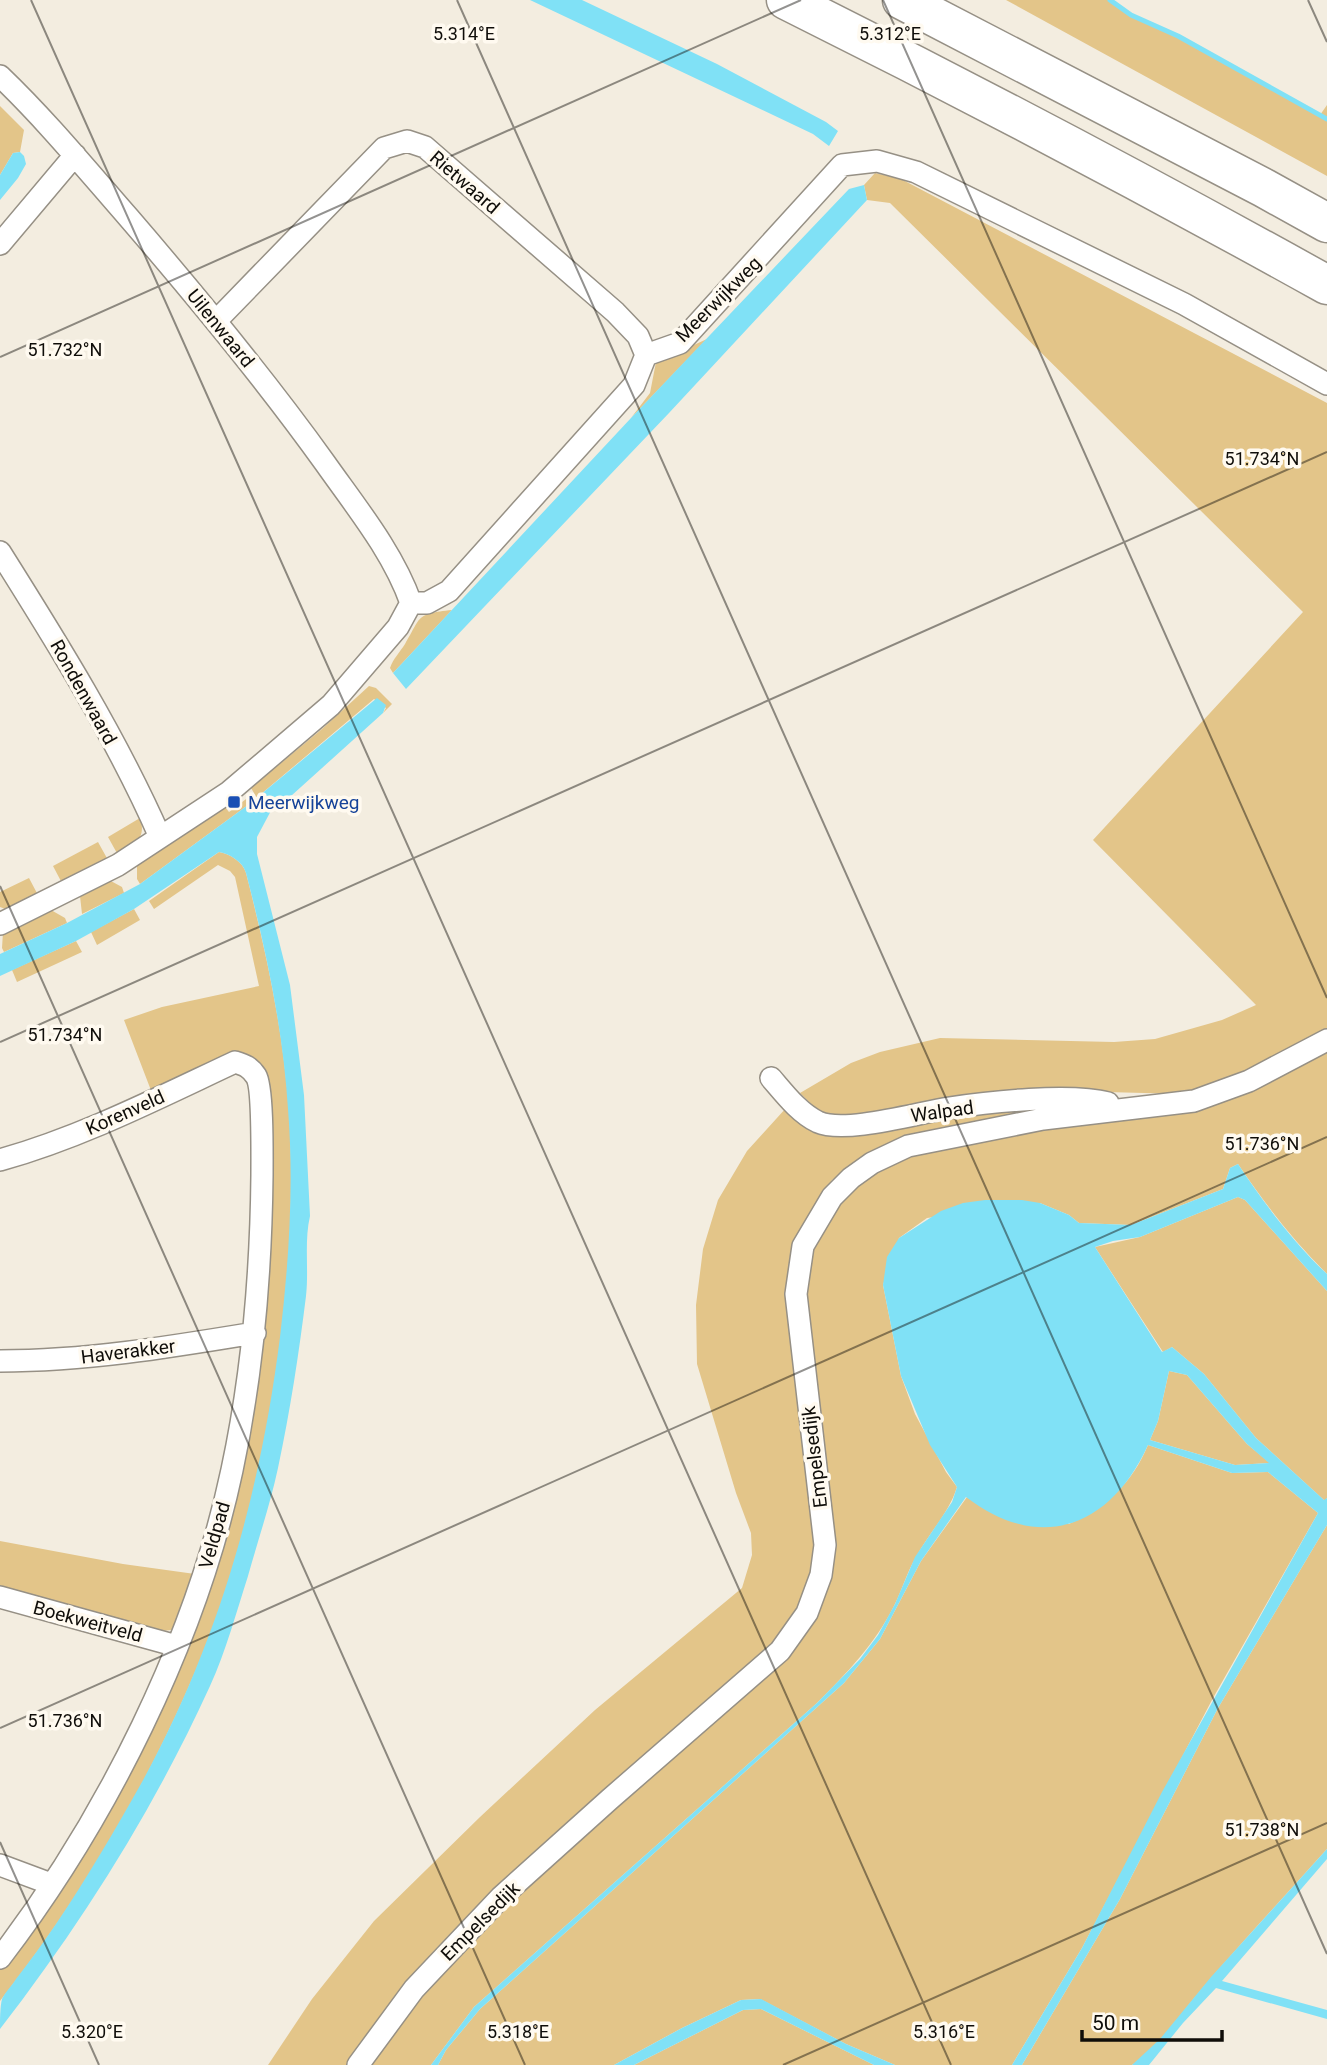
<svg xmlns="http://www.w3.org/2000/svg" width="1327" height="2065" font-family="Roboto,sans-serif">
  <rect width="100%" height="100%" fill="#f3ede0"/>
  <path fill="#e3c589" d="M 1006,0 L 1110,0 L 1131,15 L 1178,36 L 1320,115 L 1327,105 L 1327,176 Z
    M 0,106 L 24,130 L 20,152 L 13,153 L 0,175 Z
    M 875,173 L 901,179 L 1327,403 L 1327,1032 L 1233,1080 L 1183,1094 L 1067,1091 L 825,1118 L 800,1093 L 851,1063 L 880,1052 L 940,1038 L 1114,1042 L 1155,1039 L 1222,1020 L 1256,1005 L 1093,840 L 1303,612 L 890,203 L 867,200 L 864,185 Z
    M 707,339 L 631,418 L 650,393 L 656,362 Z
    M 452,610 L 393,673 L 390,668 C 393,659 400,652 405,644 C 422,616 415,614 452,610 Z
    M 369,686 L 376,688 L 392,704 L 383,713 L 386,708 L 374,699 L 248,805 L 140,884 L 137,879 L 137,864 L 225,807 L 229,812 L 254,793 L 251,788 L 322,729 Z
    M 140,818 C 147,839 134,844 118,855 L 108,837 Z
    M 98,842 L 108,860 L 63,885 L 53,866 Z
    M 219,852 C 230,854 243,862 246,873 C 266,951 283,1029 289,1110 C 299,1267 273,1459 220,1608 C 170,1748 92,1884 0,2001 L 0,1967 L 146,1730 L 251,1400 L 260,1065 L 152,1093 L 124,1020 L 162,1007 L 259,986 L 235,877 L 230,871 L 218,865 L 154,909 L 149,901 Z
    M 29,878 L 39,897 L 8,910 L 0,907 L 0,892 Z
    M 109,880 L 122,887 L 124,893 L 82,914 L 80,896 Z
    M 134,909 L 140,920 L 97,945 L 91,932 Z
    M 51,910 L 65,918 L 67,923 L 4,952 L 2,948 L 3,932 Z
    M 76,941 L 82,952 L 17,982 L 12,970 Z
    M 1327,1050 L 1327,1274 C 1293,1240 1265,1204 1238,1164 L 1230,1168 L 1223,1189 L 1131,1225 L 1079,1223 L 1069,1215 L 1040,1203 L 927,1218 L 899,1238 L 883,1285 L 901,1376 L 915,1414 L 946,1472 L 957,1487 C 949,1513 929,1533 916,1557 C 907,1572 902,1590 894,1606 C 875,1644 847,1673 817,1703 L 474,2007 L 431,2065 L 365,2065 L 440,1968 L 646,1773 L 820,1597 L 802,1313 L 811,1247 L 851,1185 L 902,1157 L 986,1135 L 1144,1116 Z
    M 1071,1107 L 872,1152 L 832,1180 L 796,1248 L 816,1544 L 811,1593 L 782,1632 L 752,1665 L 460,1928 L 416,1971 L 348,2065 L 268,2065 L 312,1999 L 374,1921 L 480,1817 L 595,1710 L 742,1588 L 752,1555 L 751,1533 L 736,1493 L 697,1364 L 696,1305 L 703,1249 L 718,1200 L 747,1151 L 786,1108 L 819,1135 L 846,1137 L 883,1132 L 959,1114 Z
    M 1238,1197 L 1245,1200 L 1327,1291 L 1327,1498 L 1325,1501 L 1256,1438 L 1204,1374 L 1172,1347 L 1163,1352 L 1095,1247 L 1140,1237 Z
    M 1169,1371 L 1187,1375 L 1247,1444 L 1270,1463 L 1235,1465 L 1150,1440 L 1158,1421 Z
    M 1148,1445 L 1232,1473 L 1268,1472 L 1318,1513 L 1213,1698 L 1082,1948 L 1012,2065 L 895,2065 L 846,2044 L 760,1999 L 741,2000 L 682,2028 L 614,2065 L 438,2065 L 446,2050 L 480,2009 L 844,1683 L 880,1639 L 921,1561 L 967,1497 L 1069,1524 C 1106,1506 1132,1484 1148,1445 Z
    M 1327,1525 L 1327,1849 C 1285,1896 1242,1942 1201,1990 C 1179,2015 1160,2047 1132,2065 L 1022,2065 L 1120,1899 L 1218,1708 Z
    M 0,1541 L 123,1564 L 195,1574 L 178,1624 L 171,1630 L 162,1631 L 0,1588 Z
    M 761,2009 L 874,2065 L 634,2065 L 743,2010 Z"/>
  <path fill="#80e1f6" fill-rule="evenodd" d="M 530,0 L 582,0 L 717,64 L 826,122 L 838,131 L 829,146 L 813,134 Z
    M 20,152 L 24,156 L 26,164 L 18,178 L 0,200 L 0,175 L 13,153 Z
    M 864,185 L 867,200 L 669,413 L 406,689 L 393,673 L 631,418 L 849,189 Z
    M 377,698 L 386,705 L 383,713 L 291,796 L 274,805 L 257,837 L 257,854 L 290,985 L 304,1095 L 310,1216 C 304,1242 309,1269 306,1296 C 299,1353 290,1412 278,1468 C 270,1505 258,1540 248,1576 C 236,1613 226,1651 210,1686 C 154,1809 82,1923 0,2029 C 0,2020 0,2007 2,1999 C 5,1992 12,1986 16,1979 C 30,1961 43,1943 56,1924 C 87,1878 115,1830 142,1782 C 219,1641 260,1495 280,1337 C 289,1261 294,1185 288,1109 C 283,1029 266,950 246,873 C 243,862 230,854 219,852 L 134,909 L 76,941 L 0,976 L 0,954 L 67,923 L 140,884 L 248,805 Z
    M 1238,1164 C 1264,1203 1292,1241 1327,1274 L 1327,1291 L 1245,1200 L 1238,1197 L 1140,1237 L 1113,1241 L 1095,1247 L 1162,1352 L 1172,1347 L 1204,1374 L 1256,1438 L 1324,1500 L 1327,1498 L 1327,1525 L 1218,1708 L 1120,1899 L 1022,2065 L 1012,2065 L 1082,1948 L 1162,1792 L 1318,1513 L 1268,1472 L 1232,1473 L 1148,1445 C 1111,1527 1040,1554 966,1497 L 921,1561 L 880,1639 L 844,1683 L 480,2009 L 446,2050 L 438,2065 L 431,2065 L 474,2007 L 817,1703 L 860,1659 L 878,1635 L 895,1604 L 915,1557 L 952,1502 L 957,1487 L 930,1445 L 901,1376 L 883,1285 L 887,1257 L 899,1238 L 941,1211 L 963,1203 L 985,1200 L 1022,1200 L 1040,1203 L 1069,1215 L 1079,1223 L 1131,1225 L 1223,1189 L 1230,1168 ZM 1169,1371 L 1187,1375 L 1247,1444 L 1269,1463 L 1235,1465 L 1150,1440 L 1158,1421 Z
    M 1327,1849 L 1327,1859 L 1222,1981 L 1327,2010 L 1327,2019 L 1216,1988 L 1183,2023 L 1149,2065 L 1132,2065 L 1160,2039 L 1211,1977 Z
    M 761,1999 L 846,2044 L 895,2065 L 874,2065 L 761,2009 L 743,2010 L 634,2065 L 614,2065 L 682,2028 L 741,2000 Z"/>
  <g fill="none" stroke-linecap="round" stroke-linejoin="round">
    <path stroke="#80e1f6" stroke-width="5" d="M 1110,0 L 1131,15 L 1178,36 L 1327,119"/>
    <g stroke="#969085" stroke-width="24">
      <path id="minor" d="M 0,76 C 46,120 87,170 129,218 C 197,297 264,378 325,463 C 356,507 393,552 411,603
        M 0,244 L 75,155
        M 217,320 L 384,148 L 407,141 L 425,147 L 615,312 L 638,336 L 646,355
        M 0,552 C 58,644 116,737 160,837
        M 411,603 L 427,603 L 449,591 L 634,385 L 646,355 L 680,343 L 842,165 L 877,161 L 916,172 L 1184,304 L 1327,384
        M 0,924 L 118,865 L 229,792 L 331,705 L 398,627 L 411,603
        M 771,1078 C 784,1093 799,1113 818,1122 C 845,1134 917,1113 949,1108 C 989,1102 1070,1093 1108,1103
        M 0,1160 C 82,1137 158,1098 235,1062 C 245,1065 250,1067 256,1076 C 263,1087 262,1158 262,1175 C 261,1274 253,1372 232,1470 C 196,1640 106,1820 0,1958
        M 0,1361 C 86,1361 170,1347 255,1333
        M 0,1597 L 177,1646
        M 0,1865 L 51,1884
        M 358,2065 L 414,1989 L 501,1897 L 610,1799 L 780,1651 L 807,1613 L 821,1575 L 825,1545 L 796,1294 L 803,1246 L 832,1197 L 851,1178 L 872,1163 L 908,1146 L 1043,1119 L 1194,1101 L 1249,1081 L 1327,1040"/>
    </g>
    <g stroke="#969085" stroke-width="41">
      <path id="motorway" d="M 786,0 C 969,91 1149,186 1327,285
        M 902,0 L 1264,188 L 1327,223"/>
    </g>
    <use href="#minor" stroke="#fff" stroke-width="21"/>
    <use href="#motorway" stroke="#fff" stroke-width="38"/>
  </g>
  <path fill="none" stroke="#0f0d09" stroke-width="2" stroke-opacity="0.45" d="M 31,0 L 951,2065M 457,0 L 1327,1954M 883,0 L 1327,998M 1308,0 L 1327,42M 0,357 L 801,0M 0,886 L 525,2065M 0,1042 L 1327,452M 0,1728 L 1327,1137M 0,1842 L 99,2065M 783,2065 L 1327,1823"/>
  <rect fill="#1a4fb4" stroke="#fffaf0" stroke-width="2.5" x="227" y="795" width="14" height="14" rx="3.5"/>
  <g text-anchor="middle" stroke-width="7" stroke-linejoin="round" paint-order="stroke">
    <g font-size="19" fill="#0f0d09" stroke="#fffaf0">
      <text transform="translate(465 182) rotate(41)" y="7">Rietwaard</text>
      <text transform="translate(718 299) rotate(-45)" y="7">Meerwijkweg</text>
      <text transform="translate(221 328) rotate(51)" y="7">Uilenwaard</text>
      <text transform="translate(84 692) rotate(61)" y="7">Rondenwaard</text>
      <text transform="translate(942 1111) rotate(-8)" y="7">Walpad</text>
      <text transform="translate(125 1112) rotate(-24)" y="7">Korenveld</text>
      <text transform="translate(128 1351) rotate(-7)" y="7">Haverakker</text>
      <text transform="translate(814 1457) rotate(-97)" y="7">Empelsedijk</text>
      <text transform="translate(214 1535) rotate(-74)" y="7">Veldpad</text>
      <text transform="translate(88 1621) rotate(15)" y="7">Boekweitveld</text>
      <text transform="translate(480 1921) rotate(-45)" y="7">Empelsedijk</text>
    </g>
    <g font-size="19" fill="#164399" stroke="#fffaf0" text-anchor="start">
      <text x="248" y="809">Meerwijkweg</text>
    </g>
  </g>
  <g font-size="18" text-anchor="middle" fill="#0f0d09" stroke="#fffaf0" stroke-width="7" stroke-linejoin="round" paint-order="stroke">
    <text x="464" y="40">5.314°E</text>
    <text x="890" y="40">5.312°E</text>
    <text x="65" y="356">51.732°N</text>
    <text x="1262" y="465">51.734°N</text>
    <text x="65" y="1041">51.734°N</text>
    <text x="1262" y="1150">51.736°N</text>
    <text x="65" y="1727">51.736°N</text>
    <text x="1262" y="1836">51.738°N</text>
    <text x="92" y="2038">5.320°E</text>
    <text x="518" y="2038">5.318°E</text>
    <text x="944" y="2038">5.316°E</text>
  </g>
  <path d="M1082 2030v10h140v-10" fill="none" stroke="#0f0d09" stroke-width="3.5"/>
  <text x="1092" y="2030" font-size="21" fill="#0f0d09" stroke="#fffaf0" stroke-width="5" paint-order="stroke">50 m</text>
</svg>
